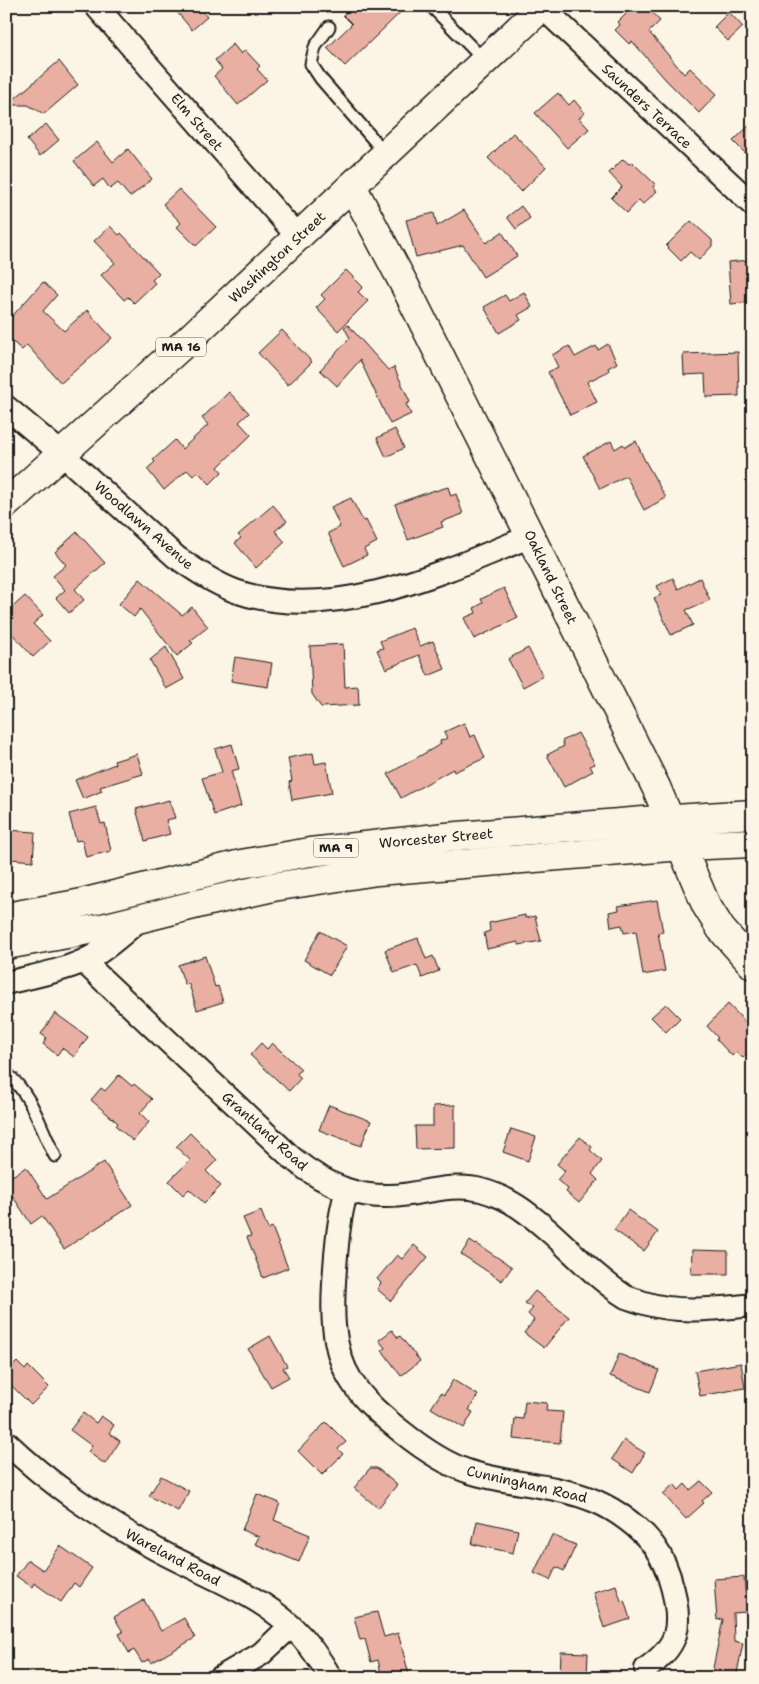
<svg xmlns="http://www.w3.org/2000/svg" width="759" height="1684" font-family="'Shantell Sans',sans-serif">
  <rect width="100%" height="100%" fill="#fcf5e5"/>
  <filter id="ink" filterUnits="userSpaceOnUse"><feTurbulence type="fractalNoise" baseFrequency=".02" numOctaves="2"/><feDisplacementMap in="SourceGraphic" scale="10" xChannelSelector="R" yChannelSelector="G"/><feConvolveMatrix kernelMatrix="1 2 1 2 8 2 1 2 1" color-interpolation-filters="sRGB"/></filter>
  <g filter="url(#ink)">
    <path fill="#e8afa2" stroke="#1c1c1c" d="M 172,6 L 198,6 L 207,17 L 192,30 Z
      M 353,6 L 407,6 L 345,66 L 327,48 L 352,24 L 343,15 Z
      M 634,6 L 646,6 L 660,21 L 649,32 L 684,74 L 690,68 L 717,94 L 699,113 L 666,80 L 632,41 L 629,44 L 615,30 L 620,25 L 618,22 Z
      M 729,12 L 743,27 L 728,41 L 714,27 Z
      M 233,44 L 241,54 L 245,50 L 260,66 L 257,69 L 267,80 L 238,105 L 214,76 L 222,69 L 215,60 Z
      M 59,61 L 78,85 L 44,114 L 28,105 L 7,105 Z
      M 558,93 L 569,105 L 574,100 L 585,113 L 579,118 L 589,129 L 567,148 L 535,113 Z
      M 753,122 L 753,161 L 733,141 Z
      M 46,124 L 59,140 L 40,156 L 27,140 Z
      M 513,133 L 546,167 L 521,192 L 488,158 Z
      M 97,142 L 113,162 L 128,149 L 152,179 L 130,197 L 118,183 L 110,189 L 103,179 L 94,186 L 74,161 Z
      M 623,159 L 629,164 L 632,162 L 655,184 L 653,187 L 657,191 L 643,204 L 639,200 L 627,213 L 611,198 L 622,187 L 609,173 Z
      M 179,189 L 216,227 L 196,246 L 177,227 L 181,223 L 163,204 Z
      M 521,206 L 530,218 L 516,229 L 507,217 Z
      M 464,210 L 486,243 L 502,232 L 517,256 L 483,277 L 463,245 L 416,257 L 406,220 L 434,213 L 437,226 Z
      M 691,221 L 712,240 L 712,246 L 699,260 L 690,252 L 681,261 L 666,246 Z
      M 110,226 L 119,235 L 121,233 L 159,273 L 152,280 L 155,283 L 134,303 L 128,297 L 124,300 L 101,275 L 115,263 L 94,241 Z
      M 750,260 L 753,302 L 731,304 L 728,262 Z
      M 346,270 L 363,287 L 358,292 L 368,301 L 338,331 L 316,308 L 325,299 L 321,295 Z
      M 43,282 L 57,295 L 43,311 L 64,331 L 87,310 L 112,338 L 61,383 L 27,345 L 22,350 L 6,336 L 6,323 Z
      M 524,292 L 532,307 L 518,315 L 521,320 L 499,333 L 484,307 L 505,295 L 509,301 Z
      M 348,325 L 388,370 L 394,367 L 410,402 L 406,404 L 411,414 L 390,424 L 360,360 L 337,386 L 320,370 L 350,338 L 344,327 Z
      M 282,330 L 312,362 L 288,385 L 258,353 Z
      M 608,344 L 617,363 L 608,368 L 609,371 L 587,382 L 597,402 L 570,415 L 548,372 L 558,367 L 552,355 L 569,346 L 575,357 L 596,346 L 598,350 Z
      M 738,352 L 739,396 L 706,397 L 705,374 L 684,375 L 683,354 Z
      M 229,392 L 249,413 L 239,422 L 251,435 L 218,467 L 222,472 L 210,484 L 198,472 L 193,476 L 187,470 L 164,490 L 147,469 L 155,462 L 153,460 L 175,440 L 182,449 L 208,425 L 202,418 Z
      M 395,429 L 404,448 L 386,457 L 377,438 Z
      M 611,441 L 615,449 L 623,444 L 625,447 L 636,441 L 644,459 L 666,498 L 644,510 L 626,476 L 600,489 L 583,456 Z
      M 448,487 L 451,496 L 456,494 L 463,514 L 441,522 L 443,527 L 408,540 L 395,504 L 435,490 L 435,491 Z
      M 351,498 L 363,521 L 366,520 L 377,542 L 364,549 L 367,555 L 344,566 L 328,533 L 340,527 L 331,507 Z
      M 273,505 L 287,521 L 275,531 L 285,542 L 256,568 L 235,543 L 241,538 L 238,535 Z
      M 77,532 L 105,563 L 75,589 L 84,600 L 69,613 L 56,598 L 65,590 L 53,576 L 66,565 L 55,552 Z
      M 673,578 L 678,589 L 700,578 L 710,600 L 686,610 L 693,625 L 671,635 L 654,598 L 661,595 L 657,586 Z
      M 140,579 L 182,615 L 192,607 L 208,627 L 190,641 L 193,643 L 177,656 L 140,609 L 134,617 L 119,604 Z
      M 504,588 L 518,618 L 474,639 L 464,618 L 476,613 L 474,608 L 483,603 L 481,599 Z
      M 25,596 L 43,615 L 33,624 L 50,641 L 33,657 L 6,627 L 6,613 Z
      M 412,628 L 420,646 L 433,641 L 445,669 L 428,676 L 419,655 L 386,669 L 377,650 L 383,648 L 380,641 Z
      M 343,644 L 345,687 L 358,686 L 359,705 L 321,707 L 312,694 L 310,646 Z
      M 166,647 L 184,679 L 166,689 L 150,660 Z
      M 528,648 L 543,676 L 523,687 L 508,659 Z
      M 235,657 L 272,663 L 268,687 L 231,681 Z
      M 464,723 L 470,737 L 475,735 L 485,758 L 454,772 L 453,769 L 401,798 L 388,774 L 441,744 L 440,741 L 447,738 L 444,732 Z
      M 578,733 L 595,764 L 590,766 L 593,771 L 564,787 L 547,755 L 564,746 L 562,741 Z
      M 232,744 L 239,769 L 231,771 L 241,806 L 214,815 L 202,778 L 222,772 L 215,749 Z
      M 313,753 L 315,764 L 326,762 L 332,793 L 292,800 L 289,782 L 292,781 L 288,758 Z
      M 137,754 L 143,774 L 100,787 L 102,791 L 83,799 L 75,780 L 115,764 L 114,761 Z
      M 169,800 L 175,818 L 166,820 L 170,834 L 145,841 L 136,809 Z
      M 96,807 L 101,824 L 105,823 L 111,851 L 86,857 L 82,840 L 76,841 L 69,814 Z
      M 6,830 L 35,832 L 33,861 L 11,859 L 11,854 L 6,854 Z
      M 657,900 L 663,932 L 658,933 L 665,971 L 643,975 L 636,931 L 624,933 L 622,925 L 611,927 L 609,912 L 619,910 L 618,906 Z
      M 525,915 L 525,918 L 535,916 L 541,941 L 519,945 L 518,942 L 487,949 L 484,933 L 490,931 L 489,923 Z
      M 320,931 L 347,946 L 330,975 L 304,960 Z
      M 418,938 L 426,959 L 433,956 L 439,971 L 422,978 L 417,965 L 394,973 L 385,950 Z
      M 205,956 L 215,987 L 218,986 L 223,1002 L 197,1010 L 189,984 L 185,985 L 178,965 Z
      M 666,1004 L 680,1018 L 666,1032 L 651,1017 Z
      M 728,1004 L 753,1030 L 753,1048 L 743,1058 L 736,1052 L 732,1056 L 716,1039 L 718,1038 L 707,1026 Z
      M 55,1013 L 88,1037 L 74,1057 L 62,1048 L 57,1055 L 43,1044 L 47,1038 L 41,1034 Z
      M 261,1043 L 267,1049 L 272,1043 L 301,1069 L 297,1074 L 301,1078 L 289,1091 L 250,1055 Z
      M 119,1075 L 132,1086 L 134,1084 L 152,1099 L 140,1113 L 149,1122 L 133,1141 L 116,1126 L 118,1123 L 91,1100 L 101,1088 L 105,1091 Z
      M 329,1105 L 371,1121 L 361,1146 L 319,1130 Z
      M 455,1105 L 455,1148 L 416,1149 L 415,1126 L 433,1126 L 433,1106 Z
      M 511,1129 L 536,1137 L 528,1161 L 503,1152 Z
      M 190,1133 L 217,1160 L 206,1171 L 221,1186 L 204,1203 L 189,1189 L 183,1195 L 169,1181 L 190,1160 L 176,1147 Z
      M 580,1137 L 592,1147 L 590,1150 L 602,1161 L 592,1174 L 598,1180 L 579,1203 L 566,1192 L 568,1189 L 557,1180 L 565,1171 L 557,1164 Z
      M 104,1162 L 132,1205 L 64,1249 L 42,1216 L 31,1224 L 6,1186 L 6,1180 L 26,1167 L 47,1199 Z
      M 628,1210 L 658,1232 L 644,1251 L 614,1230 Z
      M 261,1211 L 268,1229 L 272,1227 L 288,1268 L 263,1278 L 247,1237 L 251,1236 L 243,1218 Z
      M 470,1241 L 476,1245 L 477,1244 L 512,1267 L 502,1281 L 461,1254 Z
      M 414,1245 L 428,1257 L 391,1301 L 377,1289 L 381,1283 L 377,1279 L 397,1255 L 402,1259 Z
      M 692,1250 L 728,1251 L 728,1274 L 691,1274 Z
      M 535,1291 L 569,1317 L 544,1348 L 524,1333 L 534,1320 L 528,1314 L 533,1308 L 525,1303 Z
      M 392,1330 L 398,1338 L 400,1336 L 420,1361 L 401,1376 L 382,1350 L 385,1348 L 379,1340 Z
      M 270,1336 L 287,1366 L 283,1368 L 289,1377 L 271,1387 L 248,1349 Z
      M 619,1354 L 659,1370 L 650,1392 L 610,1376 Z
      M 17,1362 L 25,1370 L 28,1366 L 49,1387 L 31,1405 L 6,1380 L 6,1373 Z
      M 741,1363 L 745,1388 L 700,1396 L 695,1371 Z
      M 453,1380 L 478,1395 L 469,1410 L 473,1412 L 464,1428 L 431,1408 L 441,1393 L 444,1395 Z
      M 525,1401 L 547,1403 L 546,1411 L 563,1412 L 560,1443 L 513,1439 L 515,1418 L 523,1419 Z
      M 83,1413 L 96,1423 L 101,1416 L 114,1425 L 109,1433 L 120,1441 L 105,1464 L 88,1452 L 92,1446 L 70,1430 Z
      M 326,1422 L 346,1442 L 338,1449 L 343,1454 L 322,1475 L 298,1451 Z
      M 624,1440 L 645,1453 L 633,1473 L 612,1459 Z
      M 370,1468 L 377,1468 L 397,1485 L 378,1508 L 354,1488 Z
      M 161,1476 L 189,1491 L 178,1511 L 149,1496 Z
      M 701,1481 L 712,1492 L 702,1501 L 704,1503 L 686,1519 L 663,1494 L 674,1484 L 679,1490 L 685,1484 L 690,1490 Z
      M 257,1494 L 280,1503 L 274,1520 L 310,1535 L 299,1562 L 255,1544 L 259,1537 L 242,1530 Z
      M 477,1521 L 518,1530 L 513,1553 L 472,1544 Z
      M 552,1535 L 576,1545 L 564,1571 L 556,1567 L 550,1580 L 534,1573 Z
      M 60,1546 L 92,1568 L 79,1587 L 74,1583 L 61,1602 L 34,1583 L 32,1587 L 16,1576 L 28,1560 L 43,1570 Z
      M 744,1577 L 747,1612 L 733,1613 L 734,1641 L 743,1643 L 736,1678 L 711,1678 L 723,1619 L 717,1620 L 714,1579 Z
      M 616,1585 L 621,1601 L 624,1600 L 630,1619 L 604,1628 L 593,1592 Z
      M 144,1600 L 161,1631 L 184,1618 L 195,1638 L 151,1663 L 149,1659 L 142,1663 L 134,1650 L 129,1653 L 119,1634 L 123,1632 L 114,1617 Z
      M 377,1612 L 384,1637 L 398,1633 L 410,1678 L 382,1678 L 378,1660 L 371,1662 L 365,1639 L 360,1640 L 354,1617 Z
      M 561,1652 L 588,1653 L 587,1678 L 560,1678 Z"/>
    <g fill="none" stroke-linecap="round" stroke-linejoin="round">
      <g stroke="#1c1c1c" stroke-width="15">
        <path id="lane" d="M 432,7 L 484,60
          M 329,27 L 315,47 L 311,64 L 321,79 L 386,154
          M 6,1073 C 32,1094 40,1127 55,1156"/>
      </g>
      <g stroke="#1c1c1c" stroke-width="26">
        <path id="street" d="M 96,6 L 298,237
          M 542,7 L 753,205
          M 6,407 L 62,454 L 176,557 C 195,570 214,583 235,591 C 330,625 444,572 531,536
          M 83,961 L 292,1158 C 327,1187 364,1202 410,1194 C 434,1190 458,1184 481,1190 C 510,1198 527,1212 549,1231 C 574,1253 597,1279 626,1297 C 631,1299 636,1300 641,1302 C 677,1314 715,1309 753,1305
          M 6,983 C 34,976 70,970 95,955 C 111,945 125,932 140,919
          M 347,1190 C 339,1216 337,1242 335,1268 C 332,1307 330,1348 352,1382 C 365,1402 383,1417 402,1432 C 422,1448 445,1464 470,1472 C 511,1485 555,1484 595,1501 C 616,1510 640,1527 654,1546 C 669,1566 682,1611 675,1635 C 670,1650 658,1660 646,1669
          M 6,1442 C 50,1485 101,1518 154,1548 C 197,1572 257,1593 292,1627 C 308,1642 320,1659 331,1678
          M 220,1678 L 261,1654 L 291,1626"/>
      </g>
      <g stroke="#1c1c1c" stroke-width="31">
        <path id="secondary" d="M 352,186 L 405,286 L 656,787 L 706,905 L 721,929 L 753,965"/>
      </g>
      <g stroke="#1c1c1c" stroke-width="31">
        <path id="primary" d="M 6,504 L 188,340 L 543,6"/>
      </g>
      <g stroke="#1c1c1c" stroke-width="31">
        <path id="highway" d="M 6,917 L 77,904 L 241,864 L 310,852 L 446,837 L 644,821 L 753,814
          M 6,945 L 106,927 L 210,901 L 273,887 L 377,871 L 682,846 L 753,843"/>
      </g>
      <use href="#lane" stroke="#fcf5e5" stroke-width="11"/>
      <use href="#street" stroke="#fcf5e5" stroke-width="22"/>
      <use href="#secondary" stroke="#fcf5e5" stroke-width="28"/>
      <use href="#primary" stroke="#fcf5e5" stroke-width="28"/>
      <use href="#highway" stroke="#fcf5e5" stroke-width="28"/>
    </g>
  </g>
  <g text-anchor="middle" stroke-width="4" stroke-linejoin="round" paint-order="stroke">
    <g fill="#fcf5e5" stroke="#5f5d58" stroke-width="1">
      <rect x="156" y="337.5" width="50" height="19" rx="4"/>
      <rect x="313.5" y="838.5" width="45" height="19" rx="4"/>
    </g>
    <g font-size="12" font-weight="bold" fill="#1c1c1c">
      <text x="181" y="351">MA 16</text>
      <text x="336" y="852">MA 9</text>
    </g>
    <g font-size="14" fill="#1c1c1c" stroke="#fcf5e5">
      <text transform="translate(647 106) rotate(43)" y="5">Saunders Terrace</text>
      <text transform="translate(197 122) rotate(49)" y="5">Elm Street</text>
      <text transform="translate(277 257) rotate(-43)" y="5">Washington Street</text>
      <text transform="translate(144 525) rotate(41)" y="5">Woodlawn Avenue</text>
      <text transform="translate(551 577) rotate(64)" y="5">Oakland Street</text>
      <text transform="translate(436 838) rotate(-5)" y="5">Worcester Street</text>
      <text transform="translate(265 1131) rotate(42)" y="5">Grantland Road</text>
      <text transform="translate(527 1484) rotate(13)" y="5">Cunningham Road</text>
      <text transform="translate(173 1557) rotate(28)" y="5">Wareland Road</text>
    </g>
  </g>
  <rect width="759" height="1684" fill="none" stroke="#fcf5e5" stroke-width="25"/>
  <rect x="12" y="12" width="734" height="1659" fill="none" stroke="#1c1c1c" stroke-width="2" filter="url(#ink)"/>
</svg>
